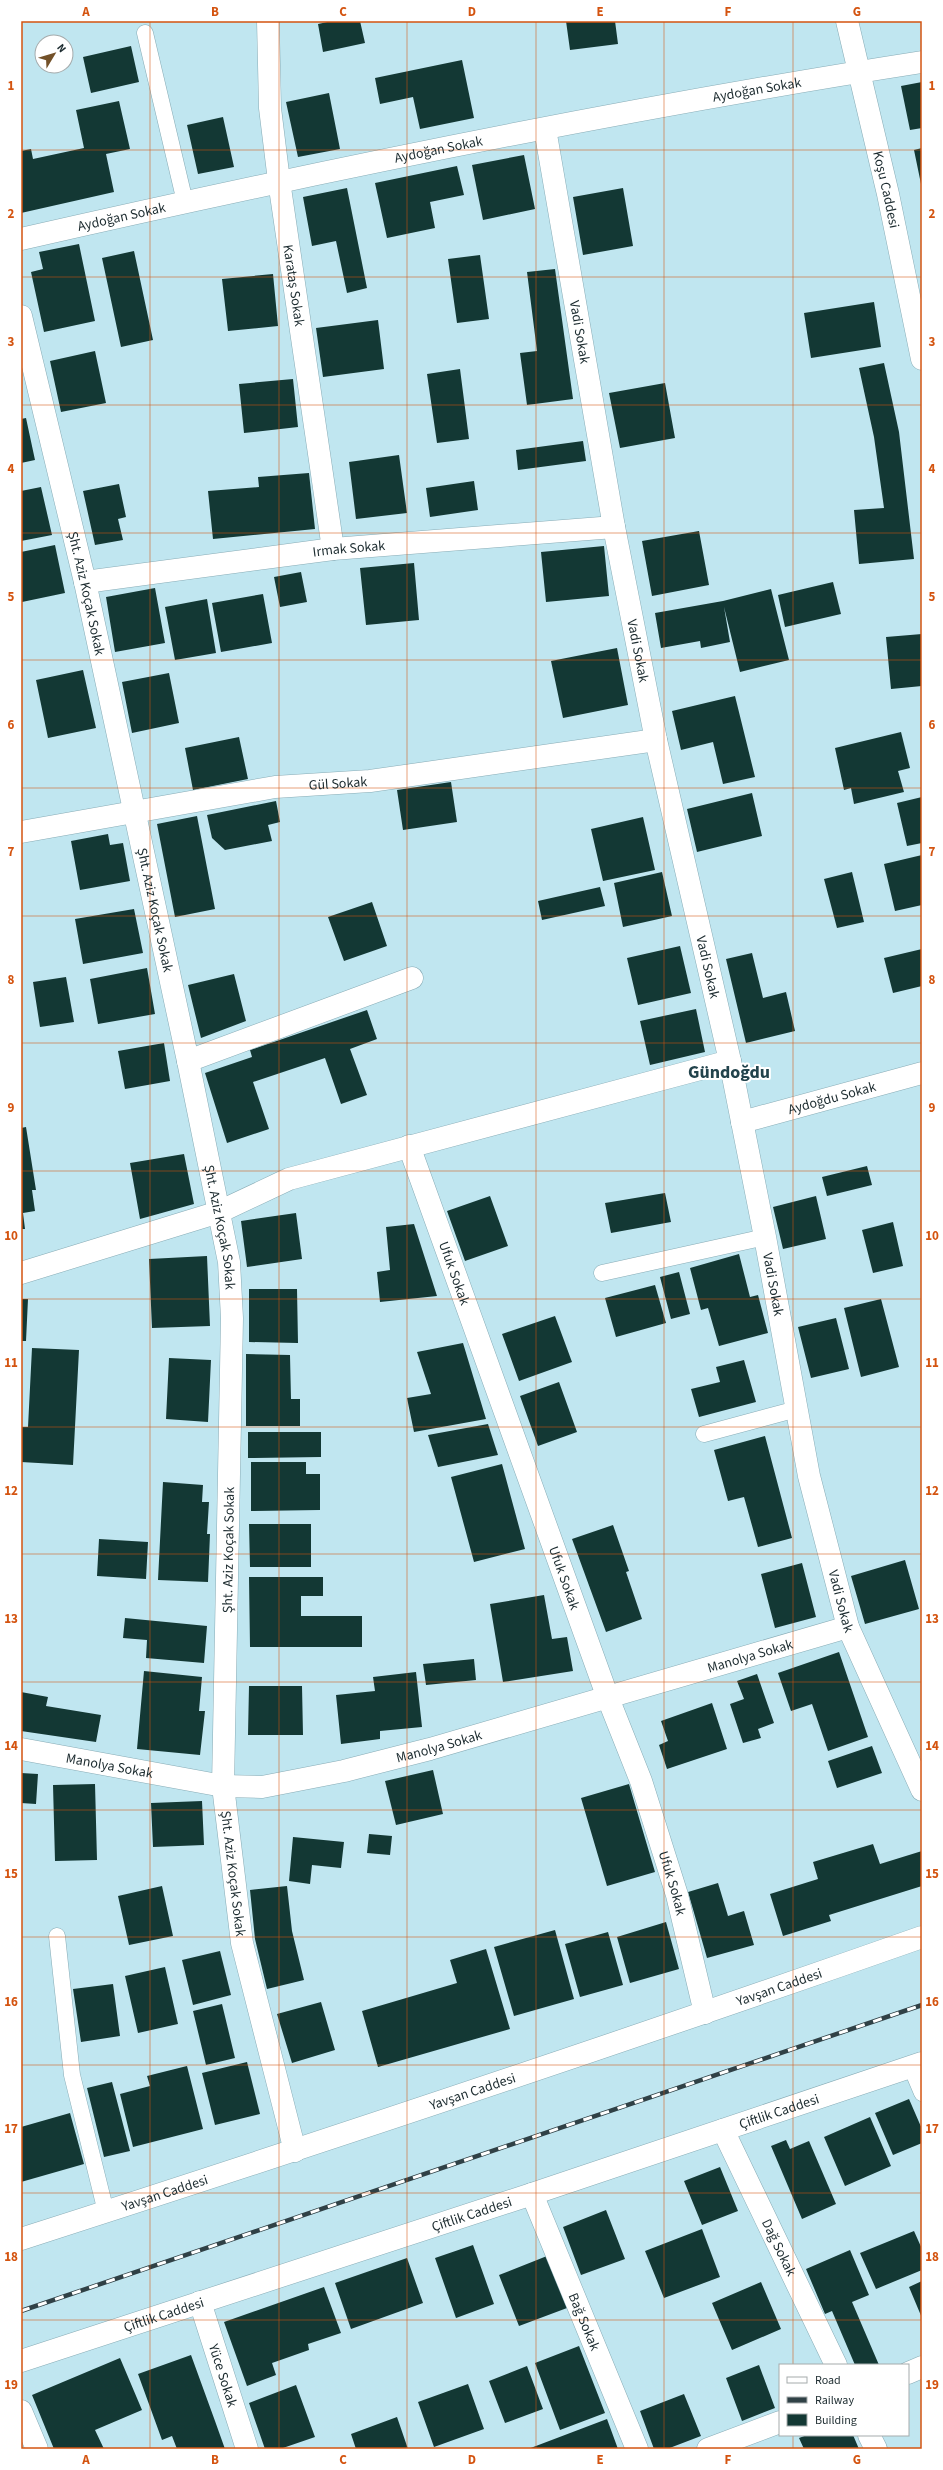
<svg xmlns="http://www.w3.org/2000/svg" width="943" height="2470" font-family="'Source Sans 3',sans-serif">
  <rect width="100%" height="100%" fill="#c0e6f0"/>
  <path fill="#133834" d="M 332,21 L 360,21 L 365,43 L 323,52 L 318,24 Z
    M 566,21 L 615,21 L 618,44 L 570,50 Z
    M 131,46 L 139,82 L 91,93 L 83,57 Z
    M 462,60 L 474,118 L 420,129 L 413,97 L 380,104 L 375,78 Z
    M 922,82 L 922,128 L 910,130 L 901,86 Z
    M 329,93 L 340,149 L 298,157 L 286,102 Z
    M 119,101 L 130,149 L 106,154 L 114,192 L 21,213 L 21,151 L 31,149 L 33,159 L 84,148 L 76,110 Z
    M 223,117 L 234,167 L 198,174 L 187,125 Z
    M 922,148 L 922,184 L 921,184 L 914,150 Z
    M 524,155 L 535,209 L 483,220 L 472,165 Z
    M 457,166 L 464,195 L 430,202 L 435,228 L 387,238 L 375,183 Z
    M 347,188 L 367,288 L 347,293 L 336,241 L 312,246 L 303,197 Z
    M 623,188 L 633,246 L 583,255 L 573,197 Z
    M 79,244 L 95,321 L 44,332 L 31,272 L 43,269 L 39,252 Z
    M 134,251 L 153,340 L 121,347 L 102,258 Z
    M 480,255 L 489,319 L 457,323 L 448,259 Z
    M 555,269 L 573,399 L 527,405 L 520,353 L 537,351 L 527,272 Z
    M 273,274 L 278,326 L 228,331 L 222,279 Z
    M 874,302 L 881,347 L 811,358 L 804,313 Z
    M 378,320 L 384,369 L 323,377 L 316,328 Z
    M 95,351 L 106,403 L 61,412 L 50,361 Z
    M 884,363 L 899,432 L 914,559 L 859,564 L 854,510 L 884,508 L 874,437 L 859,368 Z
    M 460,369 L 469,439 L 437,443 L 427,374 Z
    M 293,379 L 298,427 L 244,433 L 239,384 Z
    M 665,383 L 675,438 L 620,448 L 609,393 Z
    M 26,418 L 35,460 L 21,463 L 21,419 Z
    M 583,441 L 586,461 L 518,470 L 516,450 Z
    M 399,455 L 407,513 L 356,519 L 349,462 Z
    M 309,473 L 315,529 L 213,539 L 208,491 L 259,487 L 258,477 Z
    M 474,481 L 478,510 L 430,517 L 426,488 Z
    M 119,484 L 126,517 L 118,519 L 123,540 L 95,545 L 83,491 Z
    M 41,487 L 52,535 L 21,541 L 21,491 Z
    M 699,531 L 709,585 L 652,596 L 642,541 Z
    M 55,545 L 65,593 L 22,602 L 21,552 Z
    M 604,546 L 609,596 L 546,602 L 541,552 Z
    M 414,563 L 419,620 L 366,625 L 360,568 Z
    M 301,572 L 307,602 L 280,607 L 274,577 Z
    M 833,582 L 841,614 L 785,627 L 778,595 Z
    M 155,588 L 165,643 L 115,652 L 106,597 Z
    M 771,589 L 789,660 L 740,672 L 724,607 L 730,642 L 701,648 L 700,641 L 661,648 L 655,613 L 723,601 Z
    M 263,594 L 272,643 L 221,652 L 212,603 Z
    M 207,599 L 216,653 L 175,660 L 165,607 Z
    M 922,634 L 922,686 L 891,689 L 886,637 Z
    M 617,648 L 628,705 L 563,718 L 551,661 Z
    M 83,670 L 96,728 L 48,738 L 36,680 Z
    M 169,673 L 179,723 L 132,733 L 122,682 Z
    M 735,696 L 755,777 L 723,784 L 713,742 L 681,750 L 672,711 Z
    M 901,732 L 910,768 L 898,771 L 904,792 L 854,804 L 851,788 L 844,790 L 835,748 Z
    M 239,737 L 248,779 L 193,790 L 185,748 Z
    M 451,782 L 457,822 L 403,830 L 397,790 Z
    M 752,793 L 762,836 L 697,852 L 687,809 Z
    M 922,797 L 922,843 L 907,846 L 897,803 Z
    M 276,801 L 280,822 L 268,825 L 272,841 L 225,850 L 212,838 L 207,815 Z
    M 197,816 L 215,909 L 175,917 L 157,824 Z
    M 643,817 L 655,870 L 603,881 L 591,829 Z
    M 108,834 L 110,845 L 123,843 L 130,881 L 80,890 L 71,841 Z
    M 922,855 L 922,905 L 895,911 L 884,864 Z
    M 662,872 L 672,916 L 623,927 L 614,883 Z
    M 852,872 L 864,922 L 837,928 L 824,879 Z
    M 600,887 L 605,906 L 542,920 L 538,901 Z
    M 372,902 L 387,946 L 344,961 L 328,917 Z
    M 134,909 L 143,953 L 83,964 L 75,919 Z
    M 680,946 L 691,993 L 638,1005 L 627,958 Z
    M 922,949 L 922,986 L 893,993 L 884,958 Z
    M 752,953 L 763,998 L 786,992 L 795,1031 L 746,1043 L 726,959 Z
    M 147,968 L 155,1014 L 98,1024 L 90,979 Z
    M 234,974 L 246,1021 L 201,1038 L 188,985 Z
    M 66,977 L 74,1022 L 40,1027 L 33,982 Z
    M 696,1009 L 705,1052 L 650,1065 L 640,1021 Z
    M 367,1010 L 377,1039 L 350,1049 L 367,1095 L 341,1104 L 325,1058 L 253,1082 L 269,1129 L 227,1143 L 205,1073 L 252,1057 L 250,1050 Z
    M 164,1043 L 170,1081 L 125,1089 L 118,1051 Z
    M 26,1127 L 36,1190 L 32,1190 L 35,1211 L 23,1213 L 25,1229 L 21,1229 L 21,1128 Z
    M 184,1154 L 194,1204 L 140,1219 L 130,1163 Z
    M 867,1166 L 872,1185 L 827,1196 L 822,1177 Z
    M 665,1193 L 671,1222 L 611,1233 L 605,1203 Z
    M 490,1196 L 508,1246 L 465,1261 L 447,1211 Z
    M 816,1196 L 826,1239 L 783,1249 L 773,1207 Z
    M 296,1213 L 302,1259 L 247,1267 L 241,1221 Z
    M 893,1222 L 903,1266 L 873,1273 L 862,1230 Z
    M 414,1224 L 437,1296 L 380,1302 L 377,1272 L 390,1270 L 386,1227 Z
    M 739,1254 L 750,1297 L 758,1295 L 768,1333 L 719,1346 L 708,1308 L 701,1310 L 690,1268 Z
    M 207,1256 L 210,1326 L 152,1328 L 149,1259 Z
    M 679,1272 L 690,1314 L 671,1319 L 660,1277 Z
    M 655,1285 L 666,1323 L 616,1337 L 605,1298 Z
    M 249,1289 L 297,1289 L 298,1343 L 249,1342 Z
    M 21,1299 L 28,1299 L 26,1341 L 21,1341 Z
    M 881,1299 L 899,1367 L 861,1377 L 844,1308 Z
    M 555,1316 L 572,1362 L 519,1381 L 502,1334 Z
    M 836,1318 L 849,1369 L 811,1378 L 798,1327 Z
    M 463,1343 L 486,1419 L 414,1432 L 407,1398 L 431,1394 L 417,1352 Z
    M 32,1348 L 79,1350 L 73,1465 L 21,1462 L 21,1427 L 28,1427 Z
    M 246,1354 L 290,1355 L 291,1399 L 300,1399 L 300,1426 L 246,1426 Z
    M 169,1358 L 211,1360 L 208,1422 L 166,1419 Z
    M 744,1360 L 756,1402 L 699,1417 L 691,1389 L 720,1382 L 716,1367 Z
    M 559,1382 L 577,1432 L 538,1446 L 520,1396 Z
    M 488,1424 L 498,1455 L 438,1467 L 428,1435 Z
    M 248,1432 L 321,1432 L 321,1457 L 248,1458 Z
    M 765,1436 L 792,1538 L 758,1547 L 744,1497 L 728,1501 L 714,1450 Z
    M 251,1462 L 306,1462 L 306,1474 L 320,1474 L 320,1510 L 251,1511 Z
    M 502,1464 L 525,1549 L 474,1562 L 451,1477 Z
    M 163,1482 L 203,1485 L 202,1502 L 209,1502 L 207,1534 L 210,1534 L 208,1582 L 158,1580 Z
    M 249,1524 L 311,1524 L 311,1567 L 250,1567 Z
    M 613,1525 L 629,1571 L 626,1572 L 642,1619 L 606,1632 L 572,1539 Z
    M 99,1539 L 148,1542 L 146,1579 L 97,1576 Z
    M 905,1560 L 919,1609 L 865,1624 L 851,1576 Z
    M 802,1563 L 816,1617 L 775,1628 L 761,1574 Z
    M 249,1577 L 323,1577 L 323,1596 L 301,1596 L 301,1616 L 362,1616 L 362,1647 L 250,1647 Z
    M 544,1595 L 552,1639 L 567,1637 L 573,1671 L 503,1682 L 490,1604 Z
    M 125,1618 L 207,1626 L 204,1663 L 146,1658 L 147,1640 L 123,1638 Z
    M 839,1652 L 868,1737 L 828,1751 L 812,1704 L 791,1711 L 778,1673 Z
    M 474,1659 L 476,1680 L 426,1685 L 423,1664 Z
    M 144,1671 L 202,1677 L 199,1711 L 205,1711 L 200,1755 L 137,1749 Z
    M 416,1672 L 422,1727 L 380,1731 L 380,1739 L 341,1744 L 336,1695 L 375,1691 L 373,1677 Z
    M 757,1674 L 774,1723 L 758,1729 L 761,1738 L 743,1743 L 730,1704 L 744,1699 L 737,1681 Z
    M 249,1686 L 302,1686 L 303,1735 L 248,1735 Z
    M 21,1692 L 48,1697 L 46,1706 L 101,1715 L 96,1742 L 21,1731 Z
    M 712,1703 L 727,1749 L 667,1769 L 659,1745 L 668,1741 L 661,1721 Z
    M 872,1746 L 882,1773 L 837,1788 L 828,1761 Z
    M 433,1770 L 443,1814 L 396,1825 L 385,1781 Z
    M 21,1773 L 38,1774 L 36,1804 L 21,1803 Z
    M 95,1784 L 97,1860 L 55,1861 L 53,1785 Z
    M 629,1784 L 655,1872 L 607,1886 L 581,1798 Z
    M 202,1801 L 204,1845 L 153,1847 L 151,1803 Z
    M 369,1834 L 392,1836 L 390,1855 L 367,1853 Z
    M 293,1837 L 344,1842 L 341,1868 L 312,1865 L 310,1884 L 289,1881 Z
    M 873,1844 L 880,1864 L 922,1851 L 922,1886 L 829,1915 L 831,1921 L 783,1936 L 770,1894 L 818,1879 L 813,1862 Z
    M 718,1883 L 728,1916 L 744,1911 L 754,1945 L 707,1958 L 688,1892 Z
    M 162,1886 L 173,1936 L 129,1945 L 118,1896 Z
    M 287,1886 L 292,1931 L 304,1980 L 267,1989 L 255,1939 L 250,1890 Z
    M 666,1922 L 679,1969 L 630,1983 L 617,1937 Z
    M 555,1930 L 574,1999 L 514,2016 L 494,1947 Z
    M 608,1932 L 623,1985 L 580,1997 L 565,1944 Z
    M 486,1949 L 510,2029 L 378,2067 L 362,2011 L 457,1983 L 450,1960 Z
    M 220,1951 L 231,1995 L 193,2005 L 182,1960 Z
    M 165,1967 L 178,2024 L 138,2033 L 125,1976 Z
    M 113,1984 L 120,2036 L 81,2042 L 73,1989 Z
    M 321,2002 L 335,2050 L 292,2063 L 277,2014 Z
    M 222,2004 L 235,2058 L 206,2065 L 193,2011 Z
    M 247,2062 L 260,2114 L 215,2125 L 202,2073 Z
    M 187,2066 L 203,2129 L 133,2147 L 120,2094 L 150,2086 L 147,2076 Z
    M 112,2082 L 130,2151 L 104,2157 L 87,2088 Z
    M 909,2099 L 922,2129 L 922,2143 L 893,2155 L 875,2113 Z
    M 70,2113 L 84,2164 L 21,2182 L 21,2127 Z
    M 870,2117 L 891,2166 L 845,2186 L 824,2137 Z
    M 786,2140 L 790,2149 L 809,2141 L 836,2204 L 802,2219 L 771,2146 Z
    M 720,2167 L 738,2211 L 702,2225 L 684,2181 Z
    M 606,2210 L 625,2259 L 581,2275 L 563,2227 Z
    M 702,2229 L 720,2277 L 664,2298 L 645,2251 Z
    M 914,2231 L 922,2249 L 922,2270 L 876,2289 L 860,2253 Z
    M 473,2245 L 494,2304 L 456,2318 L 435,2258 Z
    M 850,2250 L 869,2295 L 852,2302 L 879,2365 L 855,2365 L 832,2311 L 825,2314 L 806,2269 Z
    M 547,2256 L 567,2308 L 519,2326 L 499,2275 Z
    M 407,2258 L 423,2303 L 351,2329 L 335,2283 Z
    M 922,2281 L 922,2318 L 909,2287 Z
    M 761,2282 L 781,2329 L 732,2350 L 712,2303 Z
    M 324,2287 L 341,2333 L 308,2344 L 309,2350 L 272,2363 L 276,2375 L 247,2386 L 224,2322 Z
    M 579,2346 L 605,2413 L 560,2430 L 535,2363 Z
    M 191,2355 L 215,2421 L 225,2449 L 177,2449 L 172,2436 L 162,2440 L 138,2374 Z
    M 120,2358 L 142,2410 L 95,2430 L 104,2449 L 54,2449 L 32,2395 Z
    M 759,2365 L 775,2408 L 742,2421 L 726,2378 Z
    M 527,2366 L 543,2409 L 505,2423 L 489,2381 Z
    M 468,2384 L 484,2429 L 434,2447 L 418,2402 Z
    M 296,2385 L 315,2437 L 280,2449 L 265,2449 L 249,2403 Z
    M 684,2394 L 701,2436 L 667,2449 L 654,2449 L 640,2411 Z
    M 397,2417 L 408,2449 L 356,2449 L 351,2434 Z
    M 607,2419 L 618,2449 L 528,2449 Z
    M 807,2435 L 853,2435 L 859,2449 L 804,2449 L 799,2438 Z"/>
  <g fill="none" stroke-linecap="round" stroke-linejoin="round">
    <g stroke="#88acb6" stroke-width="17">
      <path id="lane" d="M 145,33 L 185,202
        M 602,1273 L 765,1237
        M 704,1434 L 797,1409
        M 57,1936 L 72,2075 L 106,2212
        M 911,2067 L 922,2093"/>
    </g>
    <g stroke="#88acb6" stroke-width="23">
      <g id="street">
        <path id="s1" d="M 268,21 L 270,108 L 279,181 L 333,549"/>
        <path id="s2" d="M 847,21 L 888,194 L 922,359"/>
        <path id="s3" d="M 545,129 L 614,527 L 656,740 L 730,1061 L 765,1237 L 809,1476 L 848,1627 L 922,1790"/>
        <path id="s4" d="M 21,239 C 319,171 620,109 922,62"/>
        <path id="s5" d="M 21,316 L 85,582 L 188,1061 L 229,1262 L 232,1318 L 223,1786 L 242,1943 L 295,2151"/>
        <path id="s6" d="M 85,582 L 333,549 L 614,527"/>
        <path id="s7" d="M 21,832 L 275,787 L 370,781 L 656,740"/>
        <path d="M 188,1061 L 412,978"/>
        <path id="s8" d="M 742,1122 L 922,1073"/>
        <path id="s9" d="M 409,1146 L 608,1698 L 641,1781 L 677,1895 L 705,2013"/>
        <path d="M 21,1273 L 219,1212 L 289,1179 L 730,1061"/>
        <path id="s10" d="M 21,1749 L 223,1786 L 262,1787 L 344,1771 L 430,1749 L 848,1627"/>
        <path id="s11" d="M 723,2130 L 836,2365"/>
        <path id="s12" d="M 532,2194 L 637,2449"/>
        <path id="s13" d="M 200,2302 L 247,2449"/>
        <path id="s14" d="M 21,2361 L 532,2194 L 922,2063"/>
        <path d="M 908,2373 L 922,2367"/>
        <path d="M 21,2411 L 37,2449"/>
        <path d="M 869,2435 L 876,2449"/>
        <path d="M 708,2449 L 780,2422"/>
      </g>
    </g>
    <g stroke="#88acb6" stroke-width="23">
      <g id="secondary">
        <path id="s15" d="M 21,2239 C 323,2142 623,2042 922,1937"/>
      </g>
    </g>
    <use href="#lane" stroke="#fff" stroke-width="16"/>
    <use href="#street" stroke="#fff" stroke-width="22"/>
    <use href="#secondary" stroke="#fff" stroke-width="22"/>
    <g stroke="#304146" stroke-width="4.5">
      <path id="rail" d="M 21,2311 L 922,2005"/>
    </g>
    <use href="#rail" stroke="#fff" stroke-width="3" stroke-dasharray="9" stroke-linecap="butt"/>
  </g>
  <path fill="none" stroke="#d45410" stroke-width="1" stroke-opacity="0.55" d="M 150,21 L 150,2449M 279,21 L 279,2449M 407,21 L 407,2449M 536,21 L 536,2449M 664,21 L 664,2449M 793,21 L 793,2365M 21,150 L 922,150M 21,277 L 922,277M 21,405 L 922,405M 21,533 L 922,533M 21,660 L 922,660M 21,788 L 922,788M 21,916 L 922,916M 21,1043 L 922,1043M 21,1171 L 922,1171M 21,1299 L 922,1299M 21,1427 L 922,1427M 21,1554 L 922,1554M 21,1682 L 922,1682M 21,1810 L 922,1810M 21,1937 L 922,1937M 21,2065 L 922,2065M 21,2193 L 922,2193M 21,2320 L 922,2320M 793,2435 L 793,2449"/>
  <g text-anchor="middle" stroke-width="4" stroke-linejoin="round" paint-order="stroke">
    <g font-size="14" fill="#1d2c30" stroke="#fff">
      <text dy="5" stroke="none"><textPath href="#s4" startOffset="751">Aydoğan Sokak</textPath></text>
      <text dy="5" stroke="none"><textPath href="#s4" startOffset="427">Aydoğan Sokak</textPath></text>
      <text dy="5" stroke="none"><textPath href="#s2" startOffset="173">Koşu Caddesi</textPath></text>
      <text dy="5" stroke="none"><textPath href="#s4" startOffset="103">Aydoğan Sokak</textPath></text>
      <text dy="5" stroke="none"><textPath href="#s1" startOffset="266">Karataş Sokak</textPath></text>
      <text dy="5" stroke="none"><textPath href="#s3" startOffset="206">Vadi Sokak</textPath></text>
      <text dy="5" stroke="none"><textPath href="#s6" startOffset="266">Irmak Sokak</textPath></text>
      <text dy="5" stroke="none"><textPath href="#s5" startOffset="285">Şht. Aziz Koçak Sokak</textPath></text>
      <text dy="5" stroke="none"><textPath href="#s3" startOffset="530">Vadi Sokak</textPath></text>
      <text dy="5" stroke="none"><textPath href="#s7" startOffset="321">Gül Sokak</textPath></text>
      <text dy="5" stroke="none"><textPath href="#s5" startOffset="609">Şht. Aziz Koçak Sokak</textPath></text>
      <text dy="5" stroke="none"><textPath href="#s3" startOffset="854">Vadi Sokak</textPath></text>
      <text dy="5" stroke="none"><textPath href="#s8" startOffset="93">Aydoğdu Sokak</textPath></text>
      <text dy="5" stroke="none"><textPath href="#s5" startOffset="933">Şht. Aziz Koçak Sokak</textPath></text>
      <text dy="5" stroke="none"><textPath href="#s9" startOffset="135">Ufuk Sokak</textPath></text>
      <text dy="5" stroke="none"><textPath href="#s3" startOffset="1178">Vadi Sokak</textPath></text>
      <text transform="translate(228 1550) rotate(-89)" y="5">Şht. Aziz Koçak Sokak</text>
      <text dy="5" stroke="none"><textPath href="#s9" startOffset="459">Ufuk Sokak</textPath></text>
      <text dy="5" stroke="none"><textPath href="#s3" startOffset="1502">Vadi Sokak</textPath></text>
      <text dy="5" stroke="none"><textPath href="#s10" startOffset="750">Manolya Sokak</textPath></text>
      <text dy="5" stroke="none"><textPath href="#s10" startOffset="426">Manolya Sokak</textPath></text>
      <text dy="5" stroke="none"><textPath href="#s10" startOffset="90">Manolya Sokak</textPath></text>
      <text dy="5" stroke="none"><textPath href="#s5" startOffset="1581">Şht. Aziz Koçak Sokak</textPath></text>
      <text dy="5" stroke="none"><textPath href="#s9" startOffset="783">Ufuk Sokak</textPath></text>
      <text dy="5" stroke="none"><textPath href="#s15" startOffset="799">Yavşan Caddesi</textPath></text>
      <text dy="5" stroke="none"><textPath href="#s15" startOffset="475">Yavşan Caddesi</textPath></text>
      <text dy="5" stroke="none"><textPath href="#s14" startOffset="798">Çiftlik Caddesi</textPath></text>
      <text dy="5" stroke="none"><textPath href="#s15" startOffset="151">Yavşan Caddesi</textPath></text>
      <text dy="5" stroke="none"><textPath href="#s14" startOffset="474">Çiftlik Caddesi</textPath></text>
      <text dy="5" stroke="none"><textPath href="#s11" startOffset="130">Dağ Sokak</textPath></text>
      <text dy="5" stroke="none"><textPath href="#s14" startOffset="150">Çiftlik Caddesi</textPath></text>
      <text dy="5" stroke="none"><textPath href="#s12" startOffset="138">Bağ Sokak</textPath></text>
      <text dy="5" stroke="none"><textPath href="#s13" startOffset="77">Yüce Sokak</textPath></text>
    </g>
    <g font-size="18" font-weight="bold" fill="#22434c" stroke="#fff">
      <text x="729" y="1078">Gündoğdu</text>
    </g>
  </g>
  <rect width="943" height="2470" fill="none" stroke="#ffffff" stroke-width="44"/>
  <rect x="779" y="2364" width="130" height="72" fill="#ffffff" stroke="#a5abac"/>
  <rect x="787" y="2377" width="20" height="6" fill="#ffffff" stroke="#a5abac"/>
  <text x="815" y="2384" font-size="12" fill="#1d2c30">Road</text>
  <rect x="787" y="2397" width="20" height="6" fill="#304146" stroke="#a5abac"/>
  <text x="815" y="2404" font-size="12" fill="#1d2c30">Railway</text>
  <rect x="787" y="2414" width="20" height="12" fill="#133834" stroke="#a5abac"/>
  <text x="815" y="2424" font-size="12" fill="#1d2c30">Building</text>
  <g transform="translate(54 54) rotate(52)"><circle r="19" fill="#ffffff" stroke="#a5abac"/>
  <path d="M0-3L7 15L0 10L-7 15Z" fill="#735129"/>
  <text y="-6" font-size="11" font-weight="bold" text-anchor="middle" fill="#1d2c30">N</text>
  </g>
  <rect x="22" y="22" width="899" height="2426" fill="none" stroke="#d45410" stroke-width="1.5"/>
  <g font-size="13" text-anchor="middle" font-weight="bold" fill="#d45410">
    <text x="86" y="16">A</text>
    <text x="215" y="16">B</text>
    <text x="343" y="16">C</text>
    <text x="472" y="16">D</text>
    <text x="600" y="16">E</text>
    <text x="728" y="16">F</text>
    <text x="857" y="16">G</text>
    <text x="11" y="90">1</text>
    <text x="932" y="90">1</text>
    <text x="11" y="218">2</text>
    <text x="932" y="218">2</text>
    <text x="11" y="346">3</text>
    <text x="932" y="346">3</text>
    <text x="11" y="473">4</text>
    <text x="932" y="473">4</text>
    <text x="11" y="601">5</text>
    <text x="932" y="601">5</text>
    <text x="11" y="729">6</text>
    <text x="932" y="729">6</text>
    <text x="11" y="856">7</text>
    <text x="932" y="856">7</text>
    <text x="11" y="984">8</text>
    <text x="932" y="984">8</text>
    <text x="11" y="1112">9</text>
    <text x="932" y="1112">9</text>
    <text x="11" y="1240">10</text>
    <text x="932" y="1240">10</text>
    <text x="11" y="1367">11</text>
    <text x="932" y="1367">11</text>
    <text x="11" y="1495">12</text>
    <text x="932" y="1495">12</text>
    <text x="11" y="1623">13</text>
    <text x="932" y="1623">13</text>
    <text x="11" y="1750">14</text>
    <text x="932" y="1750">14</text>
    <text x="11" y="1878">15</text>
    <text x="932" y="1878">15</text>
    <text x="11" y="2006">16</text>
    <text x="932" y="2006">16</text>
    <text x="11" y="2133">17</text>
    <text x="932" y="2133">17</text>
    <text x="11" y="2261">18</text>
    <text x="932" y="2261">18</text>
    <text x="11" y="2389">19</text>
    <text x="932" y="2389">19</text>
    <text x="86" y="2464">A</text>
    <text x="215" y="2464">B</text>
    <text x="343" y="2464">C</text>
    <text x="472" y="2464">D</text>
    <text x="600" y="2464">E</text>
    <text x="728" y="2464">F</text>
    <text x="857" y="2464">G</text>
  </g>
</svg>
